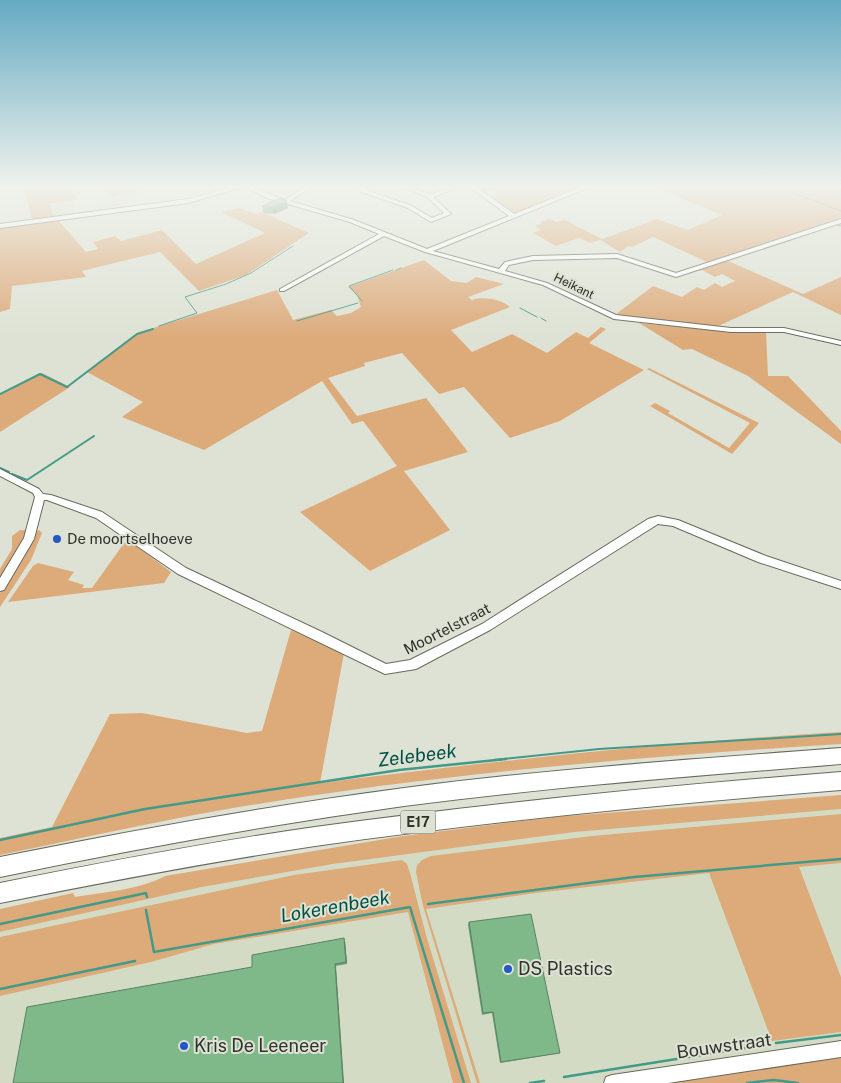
<svg xmlns="http://www.w3.org/2000/svg" width="841" height="1083" font-family="'Public Sans',sans-serif">
  <rect width="100%" height="100%" fill="#dee2d4"/>
  <path fill="#d4dbc5" d="M 140,190 L 144,193 L 112,204 L 116,208 L 100,210 L 93,203 Z
    M 73,200 L 74,214 L 54,217 L 48,205 Z
    M 841,809 L 841,1083 L 0,1083 L 0,932 L 202,887 L 333,864 L 575,832 Z"/>
  <path fill="#ddaa7a" d="M 67,187 L 79,199 L 49,204 L 54,217 L 32,219 L 24,188 Z
    M 102,187 L 148,187 L 113,197 Z
    M 477,187 L 581,187 L 512,214 L 492,201 L 498,191 L 490,190 L 486,194 Z
    M 655,187 L 841,187 L 841,219 L 724,259 L 803,294 L 841,277 L 841,315 L 793,292 L 716,327 L 615,315 L 653,286 L 682,297 L 697,287 L 704,290 L 715,283 L 722,287 L 735,281 L 722,274 L 715,277 L 702,270 L 690,273 L 684,270 L 707,262 L 653,237 L 632,247 L 628,246 L 620,252 L 600,240 L 590,243 L 579,238 L 556,246 L 533,233 L 541,230 L 535,226 L 541,224 L 540,222 L 549,219 L 557,222 L 565,220 L 602,239 L 657,219 L 688,230 L 722,215 Z
    M 239,208 L 256,214 L 261,212 L 309,233 L 246,275 L 199,291 L 160,252 L 82,271 L 86,277 L 12,286 L 10,309 L 0,312 L 0,228 L 57,219 L 86,252 L 98,249 L 93,242 L 115,236 L 121,241 L 162,230 L 196,264 L 265,233 L 221,212 Z
    M 424,260 L 451,281 L 467,283 L 476,277 L 504,284 L 468,297 L 472,300 C 483,296 501,299 510,307 L 451,330 L 472,352 L 512,334 L 547,353 L 576,332 L 588,338 L 601,327 L 606,329 L 589,343 L 644,370 L 560,421 L 510,438 L 464,387 L 439,394 L 402,353 L 364,363 L 365,366 L 328,378 L 357,416 L 426,398 L 468,452 L 404,471 L 450,530 L 370,571 L 300,512 L 397,466 L 363,421 L 352,424 L 322,381 L 204,450 L 122,417 L 143,402 L 87,372 L 137,333 L 277,290 L 293,320 L 331,310 L 337,316 L 351,313 L 361,307 L 357,295 L 348,287 Z
    M 639,323 L 734,332 L 766,332 L 768,376 L 788,376 L 841,431 L 841,444 L 748,376 L 692,349 L 683,350 Z
    M 649,368 L 759,423 L 732,454 L 650,406 L 655,403 L 670,411 L 668,413 L 729,448 L 750,423 L 647,369 Z
    M 42,373 L 70,387 L 0,432 L 0,395 Z
    M 20,530 L 28,530 L 22,545 L 0,581 L 0,569 L 12,549 L 12,536 Z
    M 39,530 L 42,533 L 31,560 L 0,607 L 0,593 L 25,556 L 35,532 Z
    M 127,539 L 171,572 L 164,583 L 8,602 L 33,566 L 38,563 L 74,572 L 68,580 L 84,585 L 82,588 L 92,588 Z
    M 291,630 L 344,653 L 320,783 C 494,761 667,742 841,732 L 841,744 C 634,757 426,775 222,810 C 148,823 74,840 0,855 L 0,838 L 52,827 L 110,714 L 142,713 L 247,733 L 262,731 Z
    M 841,795 L 841,809 L 575,832 L 333,864 L 202,887 L 0,932 L 0,909 L 73,893 L 75,897 C 104,892 139,890 165,876 L 403,836 L 553,817 Z
    M 841,814 L 841,863 L 799,867 L 841,977 L 841,1032 L 772,1041 L 709,873 L 536,893 L 426,909 L 480,1083 L 477,1083 L 423,906 L 416,872 L 417,865 L 422,860 L 431,856 L 592,836 Z
    M 402,860 L 407,864 L 410,873 L 426,935 L 471,1083 L 453,1083 L 408,912 L 214,944 L 151,962 L 0,996 L 0,937 L 294,875 Z
    M 841,1056 L 841,1083 L 665,1083 Z"/>
  <g fill="none" stroke-linecap="round" stroke-linejoin="round">
    <path stroke="#429b89" stroke-width="1" d="M 777,187 L 841,211
      M 841,224 L 837,225 L 841,226
      M 396,270 L 401,268
      M 362,301 L 349,286 L 393,270
      M 520,308 L 537,317
      M 541,318 L 546,321
      M 297,321 L 358,303
      M 159,326 L 197,313 L 185,297 L 226,284 L 251,273 L 293,246"/>
    <path stroke="#429b89" stroke-width="2" d="M 0,394 L 40,374 L 67,387 L 137,334 L 153,329
      M 0,468 L 9,472
      M 12,474 L 27,480 L 94,436
      M 494,760 L 599,749 L 841,734"/>
    <path stroke="#429b89" stroke-width="2.5" d="M 0,840 L 145,809 L 399,770 L 506,759
      M 428,904 L 634,877 L 841,859
      M 146,910 L 154,952 L 410,907 L 464,1083
      M 0,924 L 146,893 L 147,897
      M 0,989 L 135,961
      M 776,1043 L 841,1035
      M 564,1077 L 770,1044
      M 530,1083 L 544,1081
      M 747,1083 L 774,1080 L 798,1083"/>
    <g stroke="#666a5d" stroke-width="2">
      <path id="minor" d="M 232,187 L 243,187 L 188,203 L 0,228 L 0,224 L 188,199 Z
        M 245,187 C 259,187 272,196 285,200 L 304,187 L 311,187 L 290,201 L 354,220 L 427,249 L 509,216 L 470,187 L 477,187 L 514,214 L 581,187 L 590,187 L 433,251 L 499,269 L 505,262 L 533,256 L 617,254 L 676,273 L 841,219 L 841,223 L 676,277 L 617,258 L 533,260 L 509,265 L 505,271 L 547,283 L 616,315 L 731,328 L 784,328 L 841,341 L 841,345 L 784,332 L 731,332 L 614,319 L 543,285 L 425,252 L 384,236 L 284,291 L 280,291 L 280,289 L 379,234 L 350,222 L 267,198 Z
        M 360,187 L 366,187 L 367,190 L 412,206 L 432,218 L 444,213 L 427,197 L 403,187 C 413,187 425,194 431,194 C 441,192 448,187 459,187 L 433,197 L 451,214 L 431,222 L 408,208 L 362,192 Z
        M 0,469 L 39,489 L 43,494 L 51,495 L 102,512 L 186,568 L 322,632 L 386,664 L 410,660 L 482,624 L 648,519 L 658,516 L 678,520 L 766,556 L 841,581 L 841,589 L 758,562 L 673,526 L 658,524 L 490,630 L 416,669 L 385,674 L 178,574 L 96,518 L 47,500 L 44,500 L 34,539 L 4,590 L 0,591 L 0,578 L 24,538 L 35,497 L 33,493 L 0,476 Z
        M 841,1041 L 841,1057 L 668,1083 L 604,1083 L 606,1077 L 612,1075 Z"/>
    </g>
    <g stroke="#666a5d" stroke-width="2">
      <path id="highway" d="M 841,748 L 841,764 C 695,776 549,787 404,806 C 268,825 134,849 0,877 L 0,857 C 134,830 268,806 404,788 C 549,769 695,759 841,748 Z
        M 841,772 L 841,790 C 665,804 490,821 315,846 C 209,862 105,882 0,903 L 0,883 C 105,862 209,842 315,827 C 490,803 665,786 841,772 Z"/>
    </g>
    <use href="#minor" fill="#fff" fill-rule="evenodd"/>
    <use href="#highway" fill="#fff" fill-rule="evenodd"/>
  </g>
  <path fill="#6d9f77" d="M 262,206 L 288,208 L 274,214 L 263,213 Z
    M 469,922 L 560,1053 L 500,1063 L 492,1013 L 482,1015 L 468,925 Z
    M 345,941 L 347,964 L 336,966 L 252,967 Z"/>
  <path fill="#598261" d="M 287,201 L 288,208 L 274,214 L 273,207 Z
    M 344,938 L 345,941 L 347,964 L 346,962 Z
    M 335,964 L 336,966 L 344,1083 L 343,1083 Z"/>
  <path fill="#7fb98a" stroke="#598261" d="M 280,198 L 287,201 L 273,207 L 262,206 Z
    M 531,914 L 560,1053 L 501,1062 L 493,1012 L 483,1013 L 469,922 Z
    M 344,938 L 346,962 L 335,964 L 343,1083 L 13,1083 L 27,1007 L 252,967 L 252,955 Z"/>
  <linearGradient id="sky" x2="0" y2="1"><stop stop-color="#65aac2"/><stop offset="0.55" stop-color="#f0f2ec"/><stop offset="1" stop-color="#f0f2ec" stop-opacity="0"/></linearGradient>
  <rect width="841" height="339" fill="url(#sky)"/>
  <g fill="#2557c5" stroke="#dee2d4" stroke-width="2">
    <circle cx="57" cy="539" r="5"/>
    <circle cx="508" cy="969" r="5"/>
    <circle cx="184" cy="1046" r="5"/>
  </g>
  <g text-anchor="middle" stroke-width="4" stroke-linejoin="round" paint-order="stroke">
    <g font-size="12" fill="#30322c" stroke="#dee2d4">
      <text transform="translate(574 286) rotate(26)" y="4">Heikant</text>
    </g>
    <rect fill="#dee2d4" stroke="#64675e" stroke-width="1" x="400.5" y="810.5" width="35" height="23" rx="4"/>
    <g font-size="14" font-weight="bold" fill="#30322c">
      <text x="418" y="827">E17</text>
    </g>
    <g font-size="15" fill="#30322c" stroke="#dee2d4" text-anchor="start">
      <text x="67" y="544">De moortselhoeve</text>
    </g>
    <g font-size="15" fill="#30322c" stroke="#dee2d4">
      <text transform="translate(447 629) rotate(-27)" y="5">Moortelstraat</text>
    </g>
    <g font-size="18" fill="#30322c" stroke="#dee2d4" text-anchor="start">
      <text x="518" y="975">DS Plastics</text>
      <text x="194" y="1052">Kris De Leeneer</text>
    </g>
    <g font-size="18" fill="#30322c" stroke="#dee2d4">
      <text transform="translate(724 1046) rotate(-8)" y="6">Bouwstraat</text>
    </g>
    <g font-size="19" font-style="italic" fill="#005145" stroke="#dee2d4">
      <text transform="translate(417 755) rotate(-7)" y="7">Zelebeek</text>
      <text transform="translate(335 906) rotate(-10)" y="7">Lokerenbeek</text>
    </g>
  </g>
</svg>
